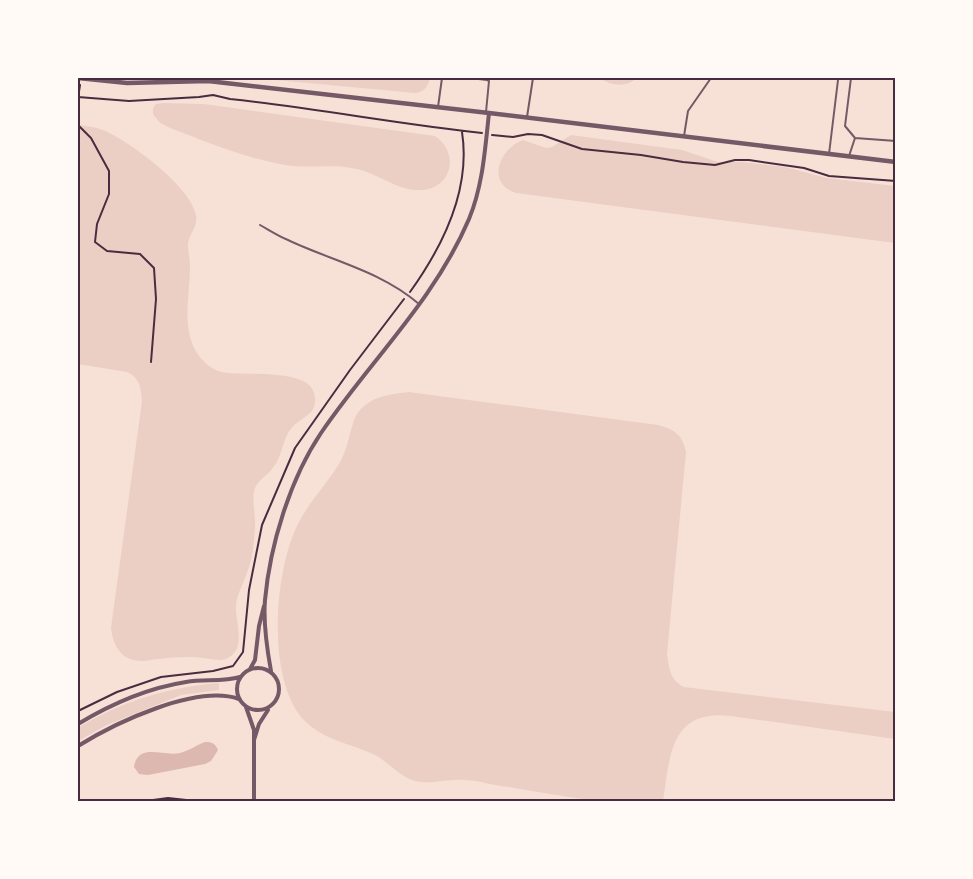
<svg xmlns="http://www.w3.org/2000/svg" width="973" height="879" font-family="'Work Sans',sans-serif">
  <rect width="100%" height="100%" fill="#f7e1d7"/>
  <path fill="#ebcfc5" d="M 253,78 L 430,78 C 428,87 424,92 415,93 Z
    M 599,78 L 637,78 C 625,88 612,86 599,78 Z
    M 163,103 L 204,104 L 435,136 C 460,153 452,188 422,190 C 399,192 379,174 357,169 C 334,163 309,169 285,165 C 245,158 207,142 170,128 L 159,122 L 153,114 L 153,108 L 156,104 Z
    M 78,125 C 86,126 95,127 103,130 C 128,140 193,188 196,216 C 198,227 189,234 188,244 C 188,252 190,259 190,266 C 190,286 186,306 188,326 C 190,346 202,367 222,372 C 244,377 314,366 315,398 C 317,416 299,417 290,430 C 282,441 282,458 272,469 C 267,476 259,479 255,488 C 251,500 256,514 255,527 C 254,542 253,559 247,573 C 243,585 237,593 236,606 C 235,622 247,648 228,658 C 221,662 211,659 203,658 C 189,656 174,657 160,659 C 154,659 149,661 143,661 C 122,662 113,646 111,628 L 142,401 C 141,388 140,378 127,372 L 78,364 Z
    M 571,135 L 682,150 L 718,162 L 742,162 L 785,167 L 827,178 L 895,186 L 895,243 L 516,193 C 485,183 500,148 523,140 L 546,148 L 552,147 Z
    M 409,392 L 658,425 C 675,430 682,434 686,452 L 667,654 C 669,668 670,680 684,687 L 895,712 L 895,739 L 731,716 C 670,709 670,756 663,801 C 642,802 619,804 598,801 C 563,797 529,790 495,785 C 485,783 474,780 464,780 C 448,778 432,785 415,781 C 398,776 388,761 373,754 C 349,743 323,740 304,720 C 266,680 274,571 298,524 C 309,502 326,485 339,464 C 347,451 349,435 354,420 C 363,398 387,394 409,392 Z
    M 219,683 L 219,690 L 181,695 L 107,725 L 78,741 L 78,728 C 121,701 169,687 219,683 Z"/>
  <path fill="#dcb8b0" d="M 205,742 C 212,742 215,743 218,750 L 211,761 L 205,764 L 148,775 L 139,774 L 134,767 C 138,742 163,757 180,753 C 189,751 196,745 205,742 Z"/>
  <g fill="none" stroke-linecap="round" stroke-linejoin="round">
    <path stroke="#4a2c40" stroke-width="2" d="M 78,97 L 129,101 L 199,97 L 213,95 L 230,99 C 315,108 398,124 482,133
      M 78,98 L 80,85
      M 78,125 L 91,138 L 109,171 L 109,194 L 97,224 L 95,242 L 107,251 L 140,254 L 154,268 L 156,299 L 151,362
      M 492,135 L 513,137 L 528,134 L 542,135 L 582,149 L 641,155 L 683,162 L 715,165 L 735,160 L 749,160 L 804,168 L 829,176 L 896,181
      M 410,292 C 443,246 471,189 462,132
      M 78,711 L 117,692 L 161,677 L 213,671 L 233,666 L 243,652 L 249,590 L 262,525 L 295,448 L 350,370 L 404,299
      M 138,802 L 168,798 L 205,802
      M 219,802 L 249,801"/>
    <path stroke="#755966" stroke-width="2" d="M 470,78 L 487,80 L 489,81 L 486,112
      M 851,78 L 845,126 L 855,138
      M 438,107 L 442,78
      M 527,117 L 533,78
      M 684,136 L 688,111 L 711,78
      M 829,154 L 838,80 L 836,78
      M 849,156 L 855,138 L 896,141
      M 260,225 C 269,230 278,236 288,240 C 332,261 381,271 419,304"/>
    <path stroke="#755966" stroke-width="4" d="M237 689a21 21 0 1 1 42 0a21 21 0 1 1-42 0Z
      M 250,669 L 255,660 L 259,626 L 264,606
      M 271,671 C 267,649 263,623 265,600 C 270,545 290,479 321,433 C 370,361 434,301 469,219 C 483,185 485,149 489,113
      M 246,707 L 254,730 L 254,740 L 259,724 L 268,710
      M 78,724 C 111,704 148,688 186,682 C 204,679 223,682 240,677
      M 78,746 C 115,723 196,684 239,699
      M 254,802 L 254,740"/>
    <path stroke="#755966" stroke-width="4.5" d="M 78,78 L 127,83 L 208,81 L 489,113 L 896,162"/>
  </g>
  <rect width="973" height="879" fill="none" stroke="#fffaf5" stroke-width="158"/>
  <rect x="79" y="79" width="815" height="721" fill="none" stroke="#4a2c40" stroke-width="2"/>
</svg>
